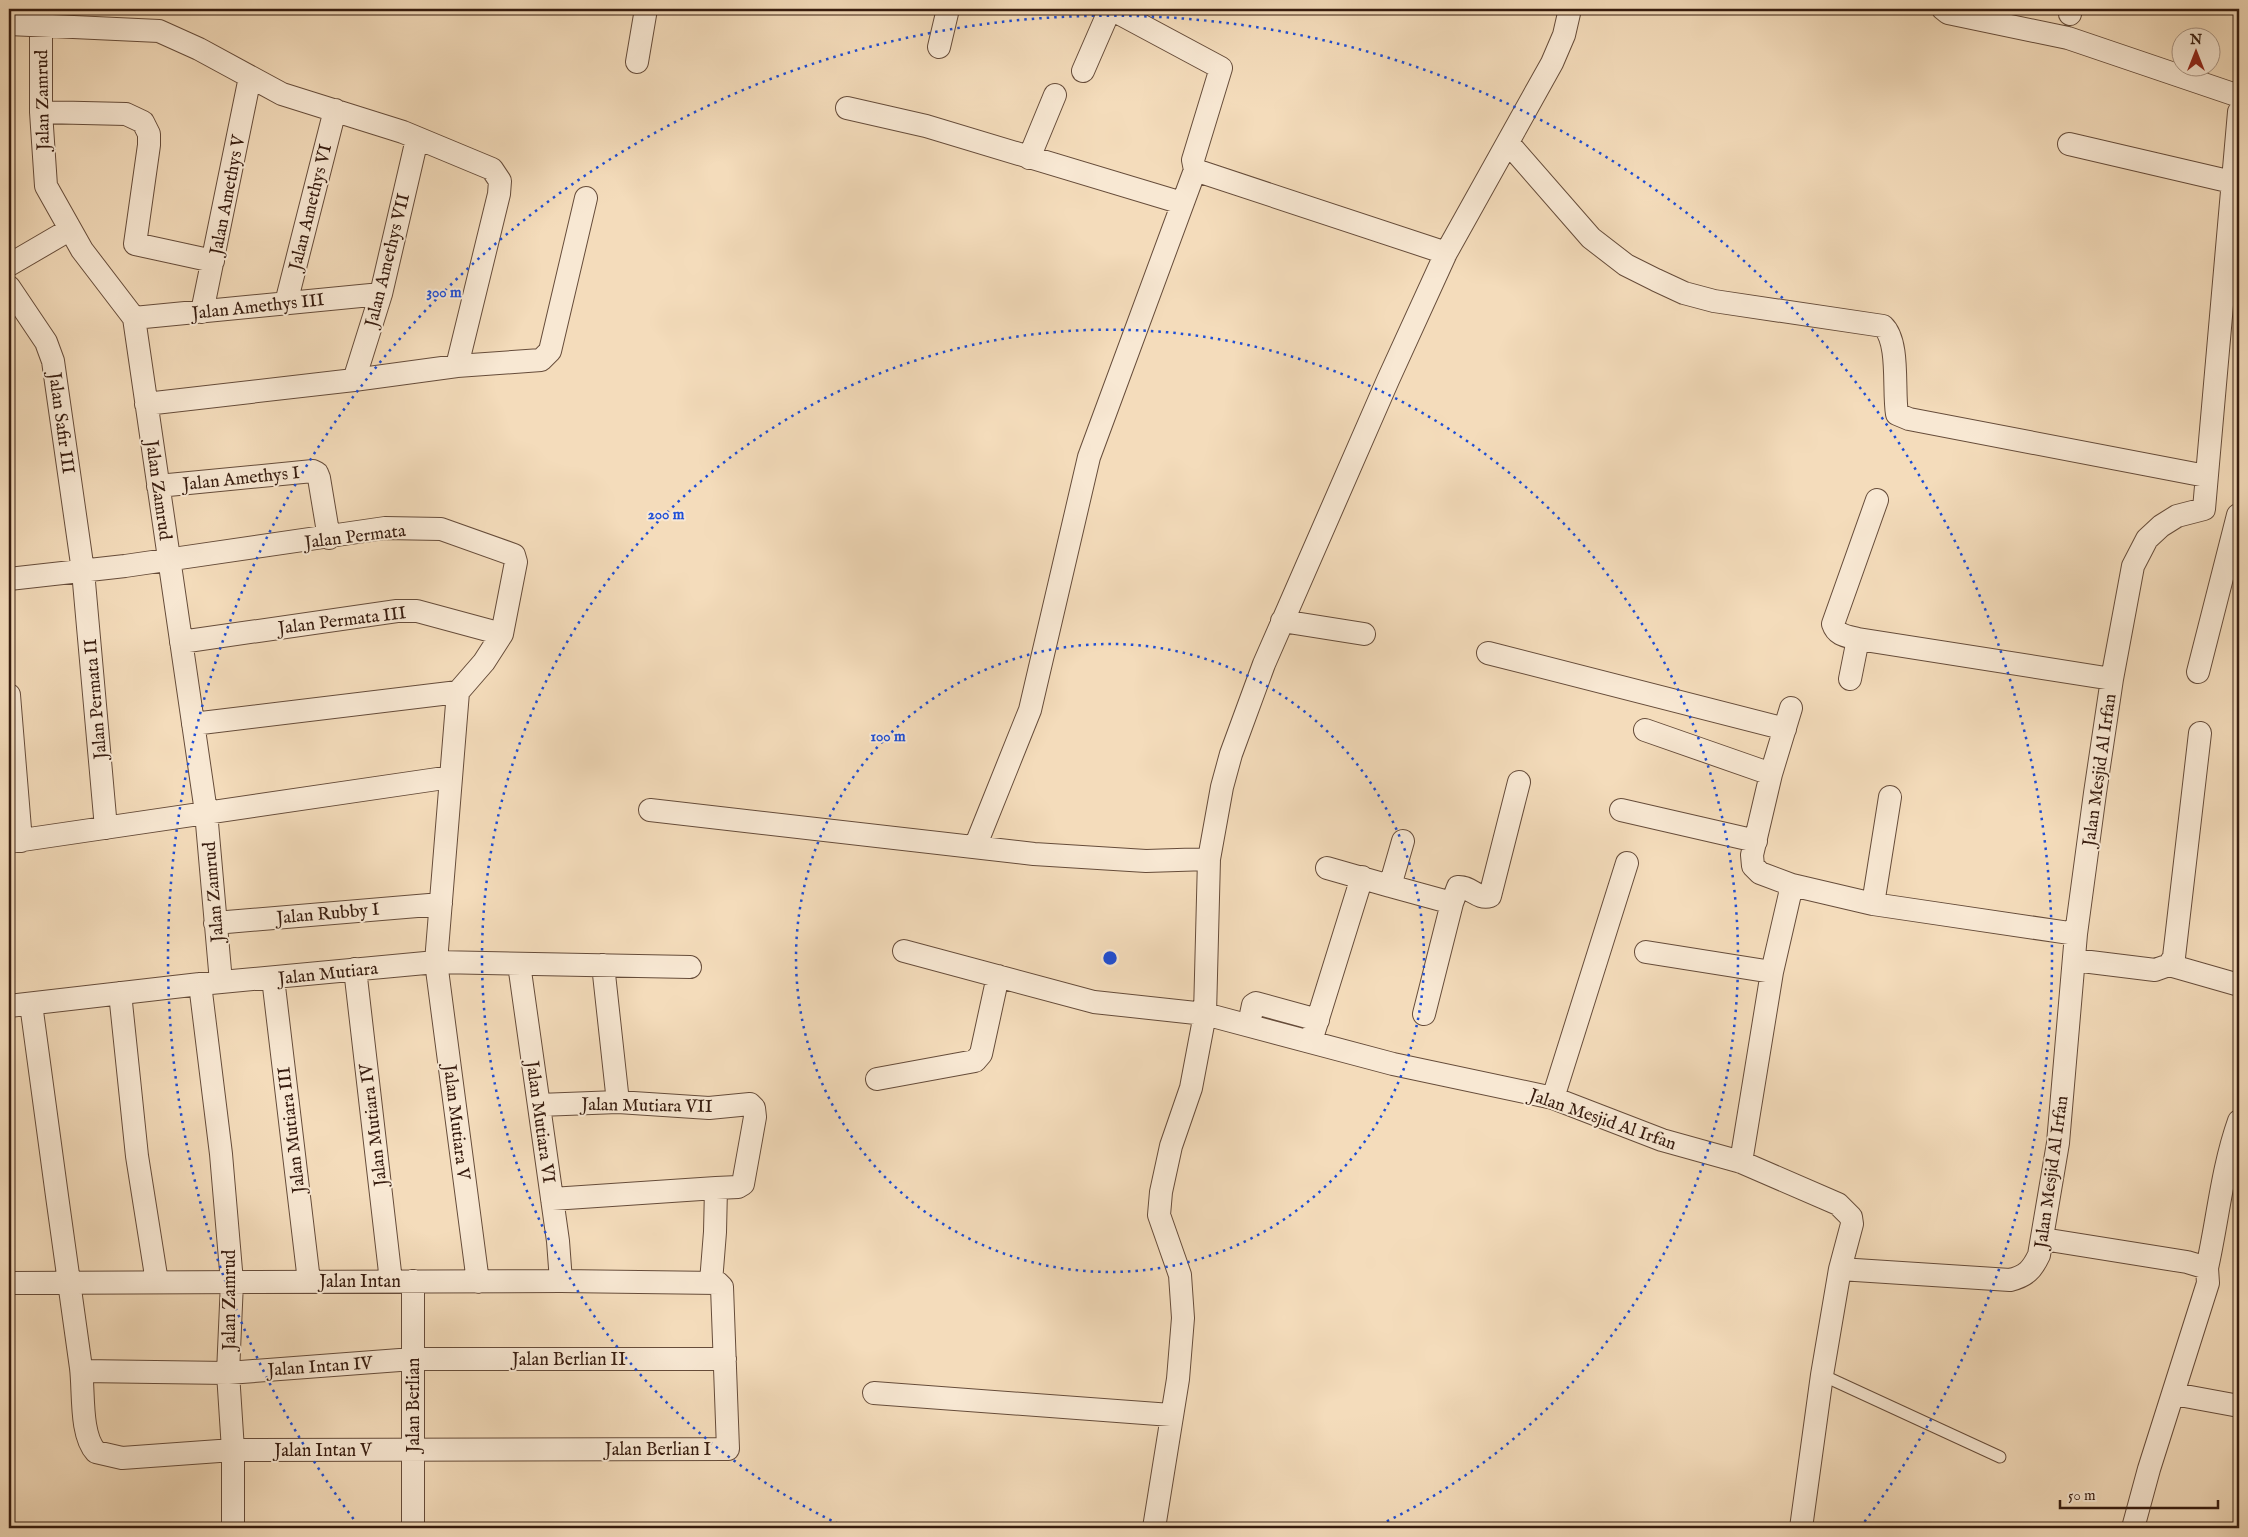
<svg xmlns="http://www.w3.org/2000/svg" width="2248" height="1537" font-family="'IM FELL English',serif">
  <rect width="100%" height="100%" fill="#f4dcbb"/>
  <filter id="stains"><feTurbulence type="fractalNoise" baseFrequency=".004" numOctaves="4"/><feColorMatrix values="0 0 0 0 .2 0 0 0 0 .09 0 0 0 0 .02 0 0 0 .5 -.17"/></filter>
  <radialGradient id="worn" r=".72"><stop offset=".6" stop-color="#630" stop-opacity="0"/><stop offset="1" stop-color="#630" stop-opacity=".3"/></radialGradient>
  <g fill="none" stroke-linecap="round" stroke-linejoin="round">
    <g stroke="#664c3a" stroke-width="13">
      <path id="lane" d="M 1822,1375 L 2000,1457"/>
    </g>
    <g stroke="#664c3a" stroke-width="24">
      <path id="street" d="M 1111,9 L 1221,68 L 1193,160 L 1195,170 L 1446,253
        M 1943,9 L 1948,13 L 2068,38 L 2239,96
        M 2070,14 L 2071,9
        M 9,24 L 159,31 L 199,49 L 282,94 L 403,132 L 492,169 L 500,181 L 499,194 L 457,366
        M 41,24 L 41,112 L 46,186 L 82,250 L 134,318 L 206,812 L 221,982
        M 939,47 L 948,9
        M 637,62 L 646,9
        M 1083,71 L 1110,9
        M 847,108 L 926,126 L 1182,203
        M 41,112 L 126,114 L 143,122 L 149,134 L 149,145 L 135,244 L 213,261
        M 1509,144 L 1591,238 L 1626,265 L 1656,280 L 1684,293 L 1714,301 L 1883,326 C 1900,342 1893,390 1897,414 L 1909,419 L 2206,476
        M 2069,144 L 2232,182
        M 1029,158 L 1055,95
        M 9,265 L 69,230
        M 9,287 L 46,342 L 53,361 L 83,571 L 106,828
        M 286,303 L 335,110
        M 202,312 L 250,77
        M 134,318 L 381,294
        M 354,380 L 381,294 L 417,139
        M 146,404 L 354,380 L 457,366 L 541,360 L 550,351 L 586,198
        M 158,486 L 313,471 L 317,473 L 319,478 L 329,538
        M 9,579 L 125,566 L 385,528 L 441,529 L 514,555 L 516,562 L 502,634 L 484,662 L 458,692 L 436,962 L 478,1282
        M 1282,621 L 1364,634
        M 1858,639 C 1847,636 1837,636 1833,624 L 1877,500
        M 181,642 L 397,611 L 417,611 L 502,634
        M 1488,653 L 1785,729
        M 2198,672 L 2238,515
        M 1850,679 L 1858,639 L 2112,679
        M 9,695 L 21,841
        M 193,724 L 458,692
        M 1645,730 L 1771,774
        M 650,810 L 1034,854 L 1146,861 L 1209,859
        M 1621,810 L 1756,841
        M 9,842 L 451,777
        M 975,847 L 1030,710 L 1089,457 L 1195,170
        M 1327,868 L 1390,886 L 1403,841
        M 1792,885 L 1873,904 L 2076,934
        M 1390,886 L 1452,903 L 1424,1014
        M 1452,903 L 1458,887 C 1470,886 1478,900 1490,896 L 1519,782
        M 1873,904 L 1890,797
        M 215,923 L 441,904
        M 904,951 L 1094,1002 L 1205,1014 L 1393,1064 L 1553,1098 L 1662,1140 L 1741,1162 L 1838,1204 L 1851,1217 L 1852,1224 L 1840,1269
        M 1646,952 L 1772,972
        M 2074,960 L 2155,970 L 2169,965 L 2174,957 L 2200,733
        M 519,964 L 558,1241 L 561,1281
        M 603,965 L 618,1102
        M 2169,965 L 2239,985
        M 355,969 L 391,1281
        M 273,978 L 309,1281
        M 200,984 L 221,1154 L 232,1282 L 228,1373 L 233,1450 L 233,1528
        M 120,993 L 137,1156 L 157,1282
        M 9,1006 L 200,984 L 436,962 L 690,967
        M 1249,1024 L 1253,1005 L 1256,1003 L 1318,1020
        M 1311,1041 L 1362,877
        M 877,1079 L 975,1061 L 981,1054 L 998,976
        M 1553,1098 L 1627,863
        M 539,1105 L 618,1102 L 709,1108 L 750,1104 L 754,1108 L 755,1117 L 743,1184 L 738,1187 L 716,1188
        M 1741,1162 L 1772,972 L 1792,885 L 1760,873 L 1753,866 L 1752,855 L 1771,774 L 1791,708
        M 552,1199 L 716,1188 L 715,1232 L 711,1282
        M 2043,1239 L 2187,1262 L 2207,1268 L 2208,1283 L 2149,1469 L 2133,1528
        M 2207,1268 C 2218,1219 2222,1169 2239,1121
        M 413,1281 L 413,1528
        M 9,1283 L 561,1281 L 718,1283 L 722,1287 L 728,1449 L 233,1450 L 122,1458 L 96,1452 C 80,1435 84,1392 81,1368 C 64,1247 47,1125 31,1004
        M 82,1371 L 228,1373 L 413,1359 L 725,1359
        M 874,1393 L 1171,1415
        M 2174,1394 L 2239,1406
        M 1154,1528 L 1178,1379 L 1183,1318 L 1180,1275 L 1159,1215 L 1161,1192 L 1171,1146 L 1191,1088 L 1205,1014 L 1209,859 L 1222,787 L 1231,754 L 1264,664 L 1388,380 L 1446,253 L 1552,63 L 1564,35 L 1570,9
        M 1801,1528 L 1822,1375 L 1840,1269 L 2010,1280 C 2026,1276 2032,1270 2039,1255 L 2058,1143 L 2076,934 L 2095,793 L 2112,679 L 2133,566 L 2147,539 L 2161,526 L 2177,516 L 2204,509 L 2239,112"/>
    </g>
    <use href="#lane" stroke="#f8e8d3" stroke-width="11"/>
    <use href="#street" stroke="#f8e8d3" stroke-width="22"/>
  </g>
  <g fill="none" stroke="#1d4ed8" stroke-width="2.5" stroke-dasharray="2.5 5">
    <circle cx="1110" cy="958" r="314"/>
    <path d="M845 1527A628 628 0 1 1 1375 1527"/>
    <path d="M358 1525A942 942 0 1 1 1862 1525"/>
  </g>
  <g text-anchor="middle" stroke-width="4" stroke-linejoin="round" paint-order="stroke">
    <g font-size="18" fill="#371c0f" stroke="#f8e8d3">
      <text transform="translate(42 100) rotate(-91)" y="6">Jalan Zamrud</text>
      <text transform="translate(227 195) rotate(-79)" y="6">Jalan Amethys V</text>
      <text transform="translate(310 207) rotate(-76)" y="6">Jalan Amethys VI</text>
      <text transform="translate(387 260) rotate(-76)" y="6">Jalan Amethys VII</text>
      <text transform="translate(258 306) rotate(-6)" y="6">Jalan Amethys III</text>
      <text transform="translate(62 423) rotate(82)" y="6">Jalan Safir III</text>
      <text transform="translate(241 478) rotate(-6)" y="6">Jalan Amethys I</text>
      <text transform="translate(159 490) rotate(82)" y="6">Jalan Zamrud</text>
      <text transform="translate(355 536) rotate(-7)" y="6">Jalan Permata</text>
      <text transform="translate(342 620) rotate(-7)" y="6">Jalan Permata III</text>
      <text transform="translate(95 699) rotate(-95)" y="6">Jalan Permata II</text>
      <text transform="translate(2099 770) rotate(-82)" y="6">Jalan Mesjid Al Irfan</text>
      <text transform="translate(213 892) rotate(-95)" y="6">Jalan Zamrud</text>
      <text transform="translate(328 913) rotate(-5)" y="6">Jalan Rubby I</text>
      <text transform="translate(328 973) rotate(-6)" y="6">Jalan Mutiara</text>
      <text transform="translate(647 1105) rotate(1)" y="6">Jalan Mutiara VII</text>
      <text transform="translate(1603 1119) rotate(19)" y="6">Jalan Mesjid Al Irfan</text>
      <text transform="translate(457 1122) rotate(83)" y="6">Jalan Mutiara V</text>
      <text transform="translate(541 1122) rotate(82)" y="6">Jalan Mutiara VI</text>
      <text transform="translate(373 1125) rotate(-97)" y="6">Jalan Mutiara IV</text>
      <text transform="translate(291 1130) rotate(-97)" y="6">Jalan Mutiara III</text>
      <text transform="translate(2051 1172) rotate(-82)" y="6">Jalan Mesjid Al Irfan</text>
      <text x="360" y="1287">Jalan Intan</text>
      <text transform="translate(229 1300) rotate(-90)" y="6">Jalan Zamrud</text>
      <text x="569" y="1365">Jalan Berlian II</text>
      <text transform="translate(320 1366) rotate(-4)" y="6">Jalan Intan IV</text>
      <text transform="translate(413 1405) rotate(-90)" y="6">Jalan Berlian</text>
      <text x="658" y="1455">Jalan Berlian I</text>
      <text x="323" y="1456">Jalan Intan V</text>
    </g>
  </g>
  <circle cx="1110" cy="958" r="8" fill="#1d4ed8" stroke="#f8e8d3" stroke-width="2.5"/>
  <g font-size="15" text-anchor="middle" font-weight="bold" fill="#1d4ed8" stroke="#f8e8d3" stroke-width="4" stroke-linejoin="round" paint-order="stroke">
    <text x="444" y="297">300 m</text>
    <text x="666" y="519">200 m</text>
    <text x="888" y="741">100 m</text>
  </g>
  <rect width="2248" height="1537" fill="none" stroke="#f4dcbb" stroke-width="30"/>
  <rect x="10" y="10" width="2228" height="1517" fill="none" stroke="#371c0f" stroke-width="2.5"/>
  <rect x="15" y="15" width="2218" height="1507" fill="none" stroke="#371c0f"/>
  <g transform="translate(2196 52)"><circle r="24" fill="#f8e8d3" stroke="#ab9685"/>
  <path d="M0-4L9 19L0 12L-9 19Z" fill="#8f2418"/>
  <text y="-8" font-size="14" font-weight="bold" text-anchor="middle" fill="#371c0f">N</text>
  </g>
  <path d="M2060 1500v8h158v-8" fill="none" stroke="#371c0f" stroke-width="2.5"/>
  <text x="2068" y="1500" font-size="15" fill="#371c0f" stroke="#f8e8d3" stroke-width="4" paint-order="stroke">50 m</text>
  <rect width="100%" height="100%" filter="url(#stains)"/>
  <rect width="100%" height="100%" fill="url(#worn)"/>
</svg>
